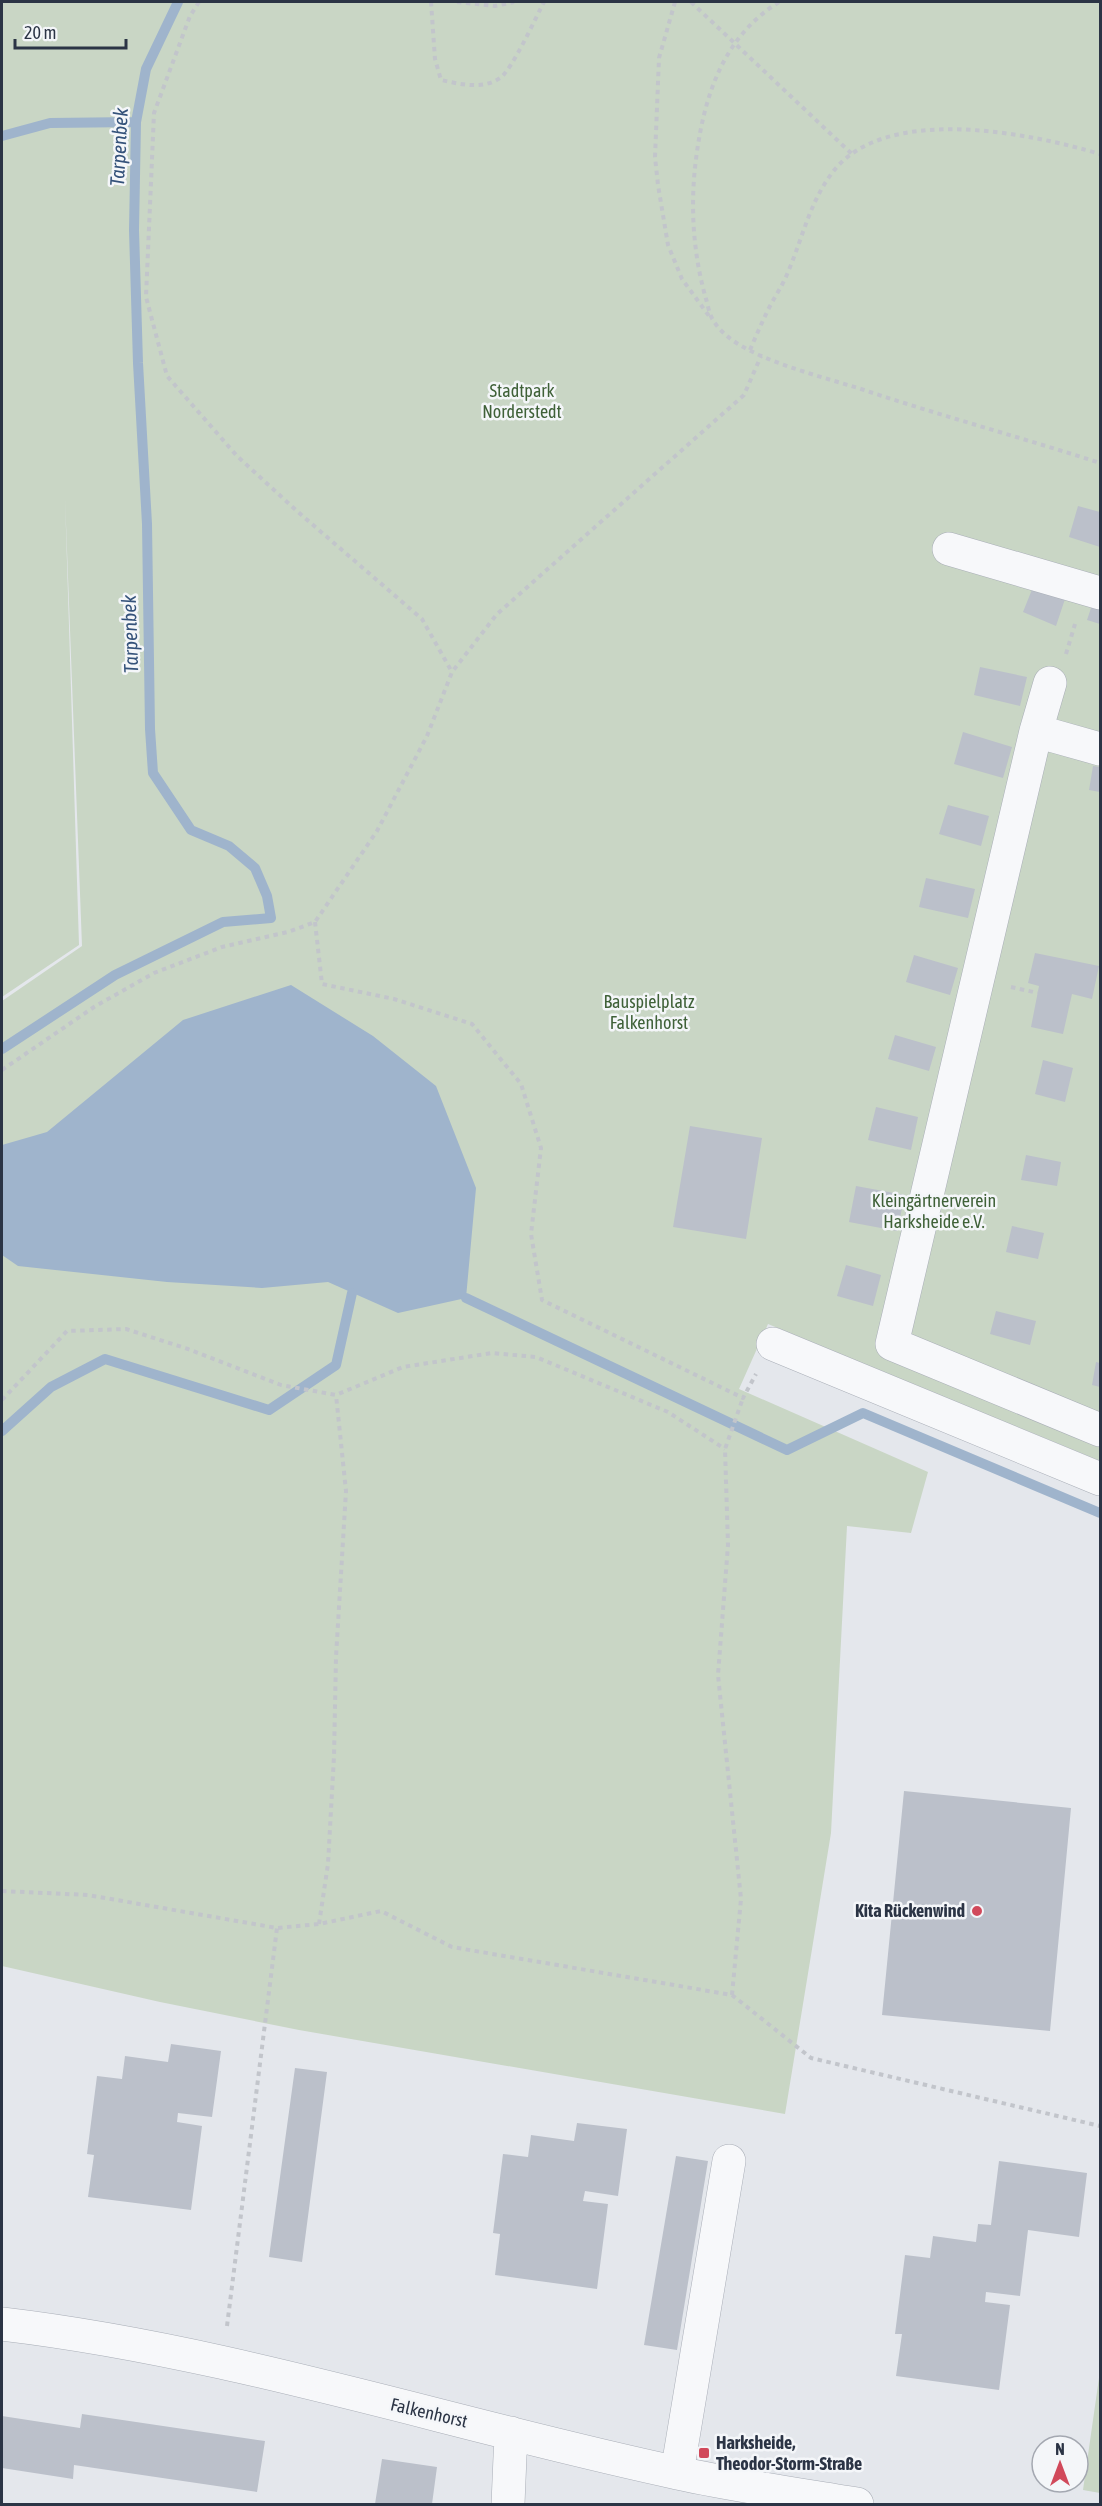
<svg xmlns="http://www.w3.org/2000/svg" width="1102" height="2506" font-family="'Asap Condensed',sans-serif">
  <rect width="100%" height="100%" fill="#e4e7ec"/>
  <path fill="#c9d6c5" d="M 2,2 L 1100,2 L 1100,1461 L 768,1324 L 739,1389 L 928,1472 L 911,1533 L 847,1526 L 831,1833 L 785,2114 L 299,2030 L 160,2002 L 2,1966 L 2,1001 L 82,946 L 65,498 L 79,945 L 2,997 Z
    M 1099,2378 L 1100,2379 L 1100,2493 L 1083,2490 Z"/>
  <path fill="#9fb4cc" d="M 291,985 L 373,1036 L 436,1086 L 476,1188 L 466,1298 L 398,1313 L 328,1282 L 262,1288 L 167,1282 L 18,1266 L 2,1255 L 2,1145 L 47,1132 L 183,1020 Z"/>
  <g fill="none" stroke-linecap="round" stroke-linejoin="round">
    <path stroke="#9fb4cc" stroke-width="10" d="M 2,136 L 50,123 L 136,122
      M 2,1049 L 115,975 L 223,922 L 271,918 L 267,896 L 255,868 L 229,846 L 191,830 L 153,773 L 150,729 L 147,524 L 138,363 L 134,230 L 136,122 L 146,69 L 178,2
      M 466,1298 L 787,1450 L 863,1413 L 1100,1513
      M 2,1431 L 51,1387 L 105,1359 L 269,1410 L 336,1365 L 352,1293"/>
  </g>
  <path fill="#bbc0ca" d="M 1078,506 L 1100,512 L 1100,547 L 1069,537 Z
    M 1033,587 L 1065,599 L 1056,626 L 1023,612 Z
    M 1092,605 L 1100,608 L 1100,624 L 1087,620 Z
    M 980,667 L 1027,677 L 1020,706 L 974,695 Z
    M 963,732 L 1012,747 L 1003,778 L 954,764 Z
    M 1093,766 L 1100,767 L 1100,792 L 1089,790 Z
    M 948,805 L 989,816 L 981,846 L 939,834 Z
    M 926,878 L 975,889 L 968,918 L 919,907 Z
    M 1035,953 L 1099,966 L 1092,999 L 1072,994 L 1063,1034 L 1031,1027 L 1039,986 L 1028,983 Z
    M 914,955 L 958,968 L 950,995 L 906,982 Z
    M 895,1035 L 936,1047 L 929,1071 L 888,1059 Z
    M 1043,1060 L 1073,1068 L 1065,1102 L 1035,1094 Z
    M 876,1107 L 918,1117 L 911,1150 L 868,1140 Z
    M 690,1126 L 762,1138 L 746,1239 L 673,1227 Z
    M 1026,1155 L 1061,1162 L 1057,1186 L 1021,1180 Z
    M 856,1186 L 905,1195 L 897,1231 L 849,1222 Z
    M 1012,1226 L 1044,1233 L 1038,1259 L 1006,1252 Z
    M 846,1265 L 881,1275 L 873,1306 L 837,1296 Z
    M 996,1311 L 1036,1321 L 1030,1345 L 990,1334 Z
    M 1096,1362 L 1100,1363 L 1100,1387 L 1092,1385 Z
    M 904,1791 L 1071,1808 L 1050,2031 L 882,2015 Z
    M 171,2044 L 221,2051 L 212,2117 L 178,2113 L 177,2122 L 202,2126 L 191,2210 L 88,2197 L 94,2155 L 87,2154 L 97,2076 L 122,2079 L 125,2056 L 168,2062 Z
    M 295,2068 L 327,2072 L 302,2262 L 269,2257 Z
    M 577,2123 L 627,2129 L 618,2196 L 585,2191 L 583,2201 L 608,2204 L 597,2289 L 495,2275 L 500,2234 L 493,2233 L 503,2154 L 528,2157 L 531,2135 L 574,2141 Z
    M 676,2156 L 708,2161 L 677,2350 L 644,2345 Z
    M 999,2161 L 1087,2173 L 1079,2237 L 1028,2230 L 1020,2296 L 986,2292 L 985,2302 L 1010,2305 L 999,2390 L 896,2376 L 902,2334 L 895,2334 L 905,2255 L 930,2258 L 933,2236 L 976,2242 L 978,2224 L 991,2225 Z
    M 82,2414 L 265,2441 L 257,2492 L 74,2465 L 73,2479 L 2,2468 L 2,2416 L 80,2428 Z
    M 382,2459 L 437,2467 L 432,2504 L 375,2504 Z"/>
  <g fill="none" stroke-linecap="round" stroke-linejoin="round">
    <g stroke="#a9aeb7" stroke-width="34">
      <path id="minor" d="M 949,549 L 1100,593
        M 1050,683 L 1036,731 L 892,1344 L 1100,1430
        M 1036,731 L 1100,749
        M 773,1344 L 1100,1479
        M 2,2324 C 231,2351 453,2425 678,2473 C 737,2486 797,2494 857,2504
        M 677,2473 L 729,2161
        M 508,2504 L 511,2433"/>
    </g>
    <path stroke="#c2c5cb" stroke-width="4" stroke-dasharray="4.5 4.5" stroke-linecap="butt" d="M 199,2 L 190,16 L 154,113 L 146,297 L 167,376 L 237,456 L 298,512 L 422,619 L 452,672
      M 431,2 L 435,59 L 441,80 C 459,84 483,90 500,78 C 512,70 536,17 544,2
      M 457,2 L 495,6 L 514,2
      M 675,2 L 659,58 L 655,157 L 658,185 L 668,245 L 682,279 L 709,316
      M 691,2 L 853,155
      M 779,2 C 723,37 704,96 696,159 C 690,205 693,254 706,299 C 708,305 709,314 713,320 C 723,337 742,347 759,355 C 791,369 825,378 858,388 C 938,415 1020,437 1100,463
      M 750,350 C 756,336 762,322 769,308 C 775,296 783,285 788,272 C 803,237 809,204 832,173 C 884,103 1030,133 1100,154
      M 1066,654 L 1075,624
      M 315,922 L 322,984 L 394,999 L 472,1024 L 521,1084 L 541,1148 L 531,1234 L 542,1300 L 743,1398 L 756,1374
      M 1011,987 L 1038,993
      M 2,1070 L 94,1007 L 154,973 L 222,947 L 288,932 L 315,922 L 377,831 L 427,736 L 452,672 L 497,614 L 744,395 L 761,356
      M 2,1400 L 67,1331 L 126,1329 L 188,1349 L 281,1385 L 336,1395 L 403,1367 L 492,1353 L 536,1357 L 668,1412 L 725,1449
      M 2,1891 L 88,1895 L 277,1928 L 319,1924 L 381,1911 L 452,1947 L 732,1995 L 811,2058 L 1100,2126
      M 319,1924 L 328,1864 L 334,1756 L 336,1657 L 346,1491 L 336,1395
      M 732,1995 L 741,1899 L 718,1675 L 728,1545 L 725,1449 L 743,1398
      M 227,2326 L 277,1928"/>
    <use href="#minor" stroke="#f7f8fa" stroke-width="33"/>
  </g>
  <g fill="#d1495b" stroke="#f4f6f9" stroke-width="2">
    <circle cx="977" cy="1911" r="6"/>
    <rect x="698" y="2447" width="12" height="12" rx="3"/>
  </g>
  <g text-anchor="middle" stroke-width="5" stroke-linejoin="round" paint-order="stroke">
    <g font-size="18" fill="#3f6138" stroke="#f4f6f9">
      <text x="522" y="397">Stadtpark<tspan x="522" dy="21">Norderstedt</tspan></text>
      <text x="649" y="1008">Bauspielplatz<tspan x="649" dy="21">Falkenhorst</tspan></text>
      <text x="934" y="1207">Kleingärtnerverein<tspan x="934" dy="21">Harksheide e.V.</tspan></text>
    </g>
    <g font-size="18" font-weight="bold" fill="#2b3445" stroke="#f4f6f9" text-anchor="end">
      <text x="965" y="1917">Kita Rückenwind</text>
      <text x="716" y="2449" text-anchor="start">Harksheide,<tspan x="716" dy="21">Theodor-Storm-Straße</tspan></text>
    </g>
    <g font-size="18" fill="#2b3445" stroke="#f4f6f9">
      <text transform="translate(429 2413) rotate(13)" y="6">Falkenhorst</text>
    </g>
    <g font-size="20" font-style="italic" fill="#34527a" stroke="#f4f6f9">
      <text transform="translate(119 147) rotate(-87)" y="7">Tarpenbek</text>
      <text transform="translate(130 634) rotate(-92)" y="7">Tarpenbek</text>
    </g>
  </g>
  <rect width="1102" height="2506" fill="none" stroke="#2b3445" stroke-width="6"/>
  <g transform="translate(1060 2464)"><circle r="28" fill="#f4f6f9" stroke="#a4a8b1" stroke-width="1.5"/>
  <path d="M0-4.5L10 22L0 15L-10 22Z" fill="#d1495b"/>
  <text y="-9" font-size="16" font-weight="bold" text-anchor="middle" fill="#2b3445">N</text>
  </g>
  <path d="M15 39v9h111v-9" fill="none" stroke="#2b3445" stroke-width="3"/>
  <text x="24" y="39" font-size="18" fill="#2b3445" stroke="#f4f6f9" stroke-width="4.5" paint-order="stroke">20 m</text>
</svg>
